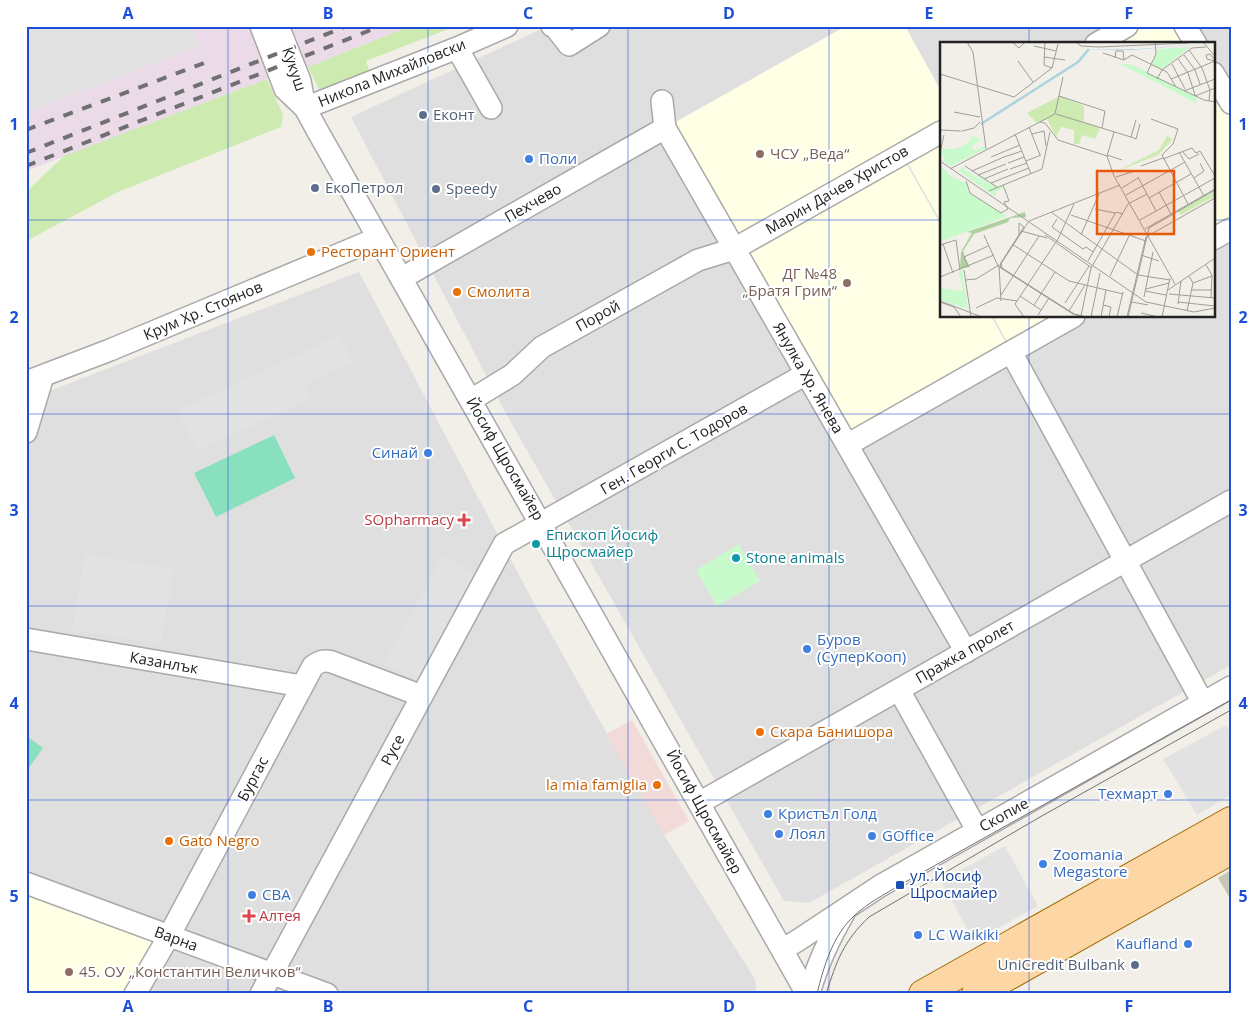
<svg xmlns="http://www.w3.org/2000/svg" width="1257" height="1020" font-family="'Open Sans',sans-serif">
  <rect width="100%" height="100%" fill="#f2efe9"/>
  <path fill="#e0dfdf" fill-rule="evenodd" d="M 548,26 L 1231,26 L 1231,665 L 809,903 L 784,901 L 509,419 L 351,117 ZM 941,44 L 1213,44 L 1213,316 L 941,316 Z
    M 359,272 L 536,607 L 664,835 L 755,979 L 757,994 L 26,994 L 26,400 Z"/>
  <path fill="#f2dad9" d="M 632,720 L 689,821 L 664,835 L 606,734 Z"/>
  <path fill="#ebdbe8" d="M 26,26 L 411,26 L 308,67 L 267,79 L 26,171 Z"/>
  <path fill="#ffffe5" d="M 846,26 L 905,26 L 941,91 L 941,132 L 902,156 L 941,225 L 941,316 L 991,316 L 1011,352 L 847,445 L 665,128 Z
    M 1135,26 L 1180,26 L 1190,44 L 1104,44 Z
    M 1213,82 L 1231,110 L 1231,223 L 1213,233 Z
    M 941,138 L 941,222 L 905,158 Z
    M 993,316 L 1068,316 L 1011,349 Z
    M 26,883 L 169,936 L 135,994 L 26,994 Z"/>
  <path fill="#c7c7b4" d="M 1231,870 L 1231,900 L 1218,878 Z"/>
  <path fill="#cdebb0" d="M 411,26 L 456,26 L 366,61 L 370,73 L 320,91 L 308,67 Z
    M 267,79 L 283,115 L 281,127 L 118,192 L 32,238 L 26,243 L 26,192 L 64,156 Z"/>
  <path fill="#c8facc" d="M 739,544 L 760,581 L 717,606 L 696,570 Z"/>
  <path fill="#88e0be" d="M 274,435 L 295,478 L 216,517 L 194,473 Z
    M 26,736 L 43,748 L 26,772 Z"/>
  <path fill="#e2e2e2" d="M 26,26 L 191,26 L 199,46 L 28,112 L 26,108 Z
    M 340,335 L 353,362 L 306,384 L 312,398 L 197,451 L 178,410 Z
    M 85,554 L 174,569 L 161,644 L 72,630 Z
    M 443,556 L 479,576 L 421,684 L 384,664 Z
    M 1226,725 L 1231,734 L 1231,795 L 1197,815 L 1163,759 Z
    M 1005,846 L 1038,906 L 974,941 L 941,881 Z"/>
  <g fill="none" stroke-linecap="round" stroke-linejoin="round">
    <g stroke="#a9a9a9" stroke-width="24">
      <path id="minor" d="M 261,26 L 285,89 L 305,108
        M 278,26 L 300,81 L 305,108 L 317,130 L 807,994
        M 552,26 L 555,27 L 569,45 L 599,26
        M 1185,26 L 1196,44
        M 1096,44 L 1127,26
        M 457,48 L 491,108
        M 1213,73 L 1231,103
        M 662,101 L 665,128 L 966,652
        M 305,108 L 457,48 L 507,26
        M 1213,239 L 1231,229
        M 402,278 L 665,128
        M 1011,352 L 1203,703
        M 26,382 L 110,350 L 378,238
        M 471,400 L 512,375 L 542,347 L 698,260 L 734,249 L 941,132
        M 26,432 L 43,376
        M 847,445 L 1074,316
        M 26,639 L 302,686
        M 899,690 L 977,830
        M 699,803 L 1231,501
        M 26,883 L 327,994
        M 782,950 L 800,939 L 880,886 L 1231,687
        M 135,994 L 169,936 L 313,666 C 320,661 324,660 332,662 L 422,696
        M 261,994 L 504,544 L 806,374
        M 809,994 C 817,964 829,939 844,913"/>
    </g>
    <g stroke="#a06b00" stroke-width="30">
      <path id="major" d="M 923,994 L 1231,821
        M 976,994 L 1231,850"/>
    </g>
    <use href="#minor" stroke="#fff" stroke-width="21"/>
    <use href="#major" stroke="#fcd6a4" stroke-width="28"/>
    <path stroke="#707070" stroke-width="1" d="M 817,994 C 824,965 833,935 855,915 C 868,903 885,894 900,885 L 1231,700
      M 826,994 C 837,960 843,942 869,917 L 1040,817 L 1231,710"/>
    <path stroke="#707070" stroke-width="4" stroke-dasharray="10 10" stroke-linecap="butt" d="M 26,130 L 207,62
      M 26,153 L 347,26
      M 26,166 L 381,26"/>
  </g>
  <path fill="none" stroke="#1d4ed8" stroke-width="1" stroke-opacity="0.55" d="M 228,26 L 228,994M 428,26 L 428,994M 628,26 L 628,994M 829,26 L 829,994M 1029,26 L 1029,44M 26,220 L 941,220M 1213,220 L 1231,220M 1029,316 L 1029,994M 26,414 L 1231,414M 26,606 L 1231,606M 26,800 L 1231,800"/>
  <g fill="#5c6f8a" stroke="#fff" stroke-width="2">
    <circle cx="423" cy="115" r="5"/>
    <circle cx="315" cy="188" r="5"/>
    <circle cx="436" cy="189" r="5"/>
    <circle cx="1135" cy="965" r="5"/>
  </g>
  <g fill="#8d6e63" stroke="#fff" stroke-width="2">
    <circle cx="760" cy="154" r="5"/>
    <circle cx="847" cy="283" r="5"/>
    <circle cx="69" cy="972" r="5"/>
  </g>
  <g fill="#3f7fe0" stroke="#fff" stroke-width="2">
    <circle cx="529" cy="159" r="5"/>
    <circle cx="428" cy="453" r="5"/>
    <circle cx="807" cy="649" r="5"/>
    <circle cx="1168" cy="794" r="5"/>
    <circle cx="768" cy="814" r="5"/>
    <circle cx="779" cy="834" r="5"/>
    <circle cx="872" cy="836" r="5"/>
    <circle cx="1043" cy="864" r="5"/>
    <circle cx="252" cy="895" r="5"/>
    <circle cx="918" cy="935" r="5"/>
    <circle cx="1188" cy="944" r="5"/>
  </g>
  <g fill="#e8710a" stroke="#fff" stroke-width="2">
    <circle cx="311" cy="252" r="5"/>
    <circle cx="457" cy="292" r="5"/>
    <circle cx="760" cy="732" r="5"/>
    <circle cx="657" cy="785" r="5"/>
    <circle cx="169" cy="841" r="5"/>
  </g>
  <g fill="#e0444e" stroke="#fff" stroke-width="2">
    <path d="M461.5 512.5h5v5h5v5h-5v5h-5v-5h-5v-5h5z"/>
    <path d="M246.5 908.5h5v5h5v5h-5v5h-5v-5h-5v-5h5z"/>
  </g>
  <g fill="#0f9aa8" stroke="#fff" stroke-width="2">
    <circle cx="536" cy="544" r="5"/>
    <circle cx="736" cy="558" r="5"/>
  </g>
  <rect fill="#1a4fb4" stroke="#fff" stroke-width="2" x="895" y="880" width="10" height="10" rx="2.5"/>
  <g text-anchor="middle" stroke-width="4" stroke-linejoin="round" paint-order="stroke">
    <g font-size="15" fill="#222" stroke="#fff">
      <text transform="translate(294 69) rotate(71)" y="5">Кукуш</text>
      <text transform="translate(392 73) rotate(-22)" y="5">Никола Михайловски</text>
      <text transform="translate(837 190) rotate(-30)" y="5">Марин Дачев Христов</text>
      <text transform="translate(533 203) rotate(-30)" y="5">Пехчево</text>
      <text transform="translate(203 311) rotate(-23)" y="5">Крум Хр. Стоянов</text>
      <text transform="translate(598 316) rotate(-29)" y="5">Порой</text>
      <text transform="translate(808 378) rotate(60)" y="5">Янулка Хр. Янева</text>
      <text transform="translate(674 449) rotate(-30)" y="5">Ген. Георги С. Тодоров</text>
      <text transform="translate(505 459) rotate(60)" y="5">Йосиф Щросмайер</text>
      <text transform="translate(965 652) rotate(-30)" y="5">Пражка пролет</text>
      <text transform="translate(164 663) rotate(10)" y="5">Казанлък</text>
      <text transform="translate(393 750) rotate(-62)" y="5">Русе</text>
      <text transform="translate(253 779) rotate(-62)" y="5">Бургас</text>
      <text transform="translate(704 812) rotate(61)" y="5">Йосиф Щросмайер</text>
      <text transform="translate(1004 815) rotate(-29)" y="5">Скопие</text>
      <text transform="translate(176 939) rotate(20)" y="5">Варна</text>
    </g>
    <g font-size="15" fill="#4e5e75" stroke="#fff" text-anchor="start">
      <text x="433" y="120">Еконт</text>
      <text x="325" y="193">ЕкоПетрол</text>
      <text x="446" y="194">Speedy</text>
      <text x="1125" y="970" text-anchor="end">UniCredit Bulbank</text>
    </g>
    <g font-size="15" fill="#785e54" stroke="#fff" text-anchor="start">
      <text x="770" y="159">ЧСУ „Веда“</text>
      <text x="837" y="279" text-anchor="end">ДГ №48<tspan x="837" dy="17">„Братя Грим“</tspan></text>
      <text x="79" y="977">45. ОУ „Константин Величков“</text>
    </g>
    <g font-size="15" fill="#366cbe" stroke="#fff" text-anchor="start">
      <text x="539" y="164">Поли</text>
      <text x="418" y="458" text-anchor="end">Синай</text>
      <text x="817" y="645">Буров<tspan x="817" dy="17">(СуперКооп)</tspan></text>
      <text x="1158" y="799" text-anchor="end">Техмарт</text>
      <text x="778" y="819">Кристъл Голд</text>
      <text x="789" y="839">Лоял</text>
      <text x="882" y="841">GOffice</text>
      <text x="1053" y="860">Zoomania<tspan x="1053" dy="17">Megastore</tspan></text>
      <text x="262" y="900">CBA</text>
      <text x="928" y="940">LC Waikiki</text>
      <text x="1178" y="949" text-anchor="end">Kaufland</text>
    </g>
    <g font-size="15" fill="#c56008" stroke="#fff" text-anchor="start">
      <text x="321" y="257">Ресторант Ориент</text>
      <text x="467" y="297">Смолита</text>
      <text x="770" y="737">Скара Банишора</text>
      <text x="647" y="790" text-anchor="end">la mia famiglia</text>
      <text x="179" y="846">Gato Negro</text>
    </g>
    <g font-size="15" fill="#be3a42" stroke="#fff" text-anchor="end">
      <text x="454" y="525">SOpharmacy</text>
      <text x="259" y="921" text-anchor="start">Алтея</text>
    </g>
    <g font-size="15" fill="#0d838f" stroke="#fff" text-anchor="start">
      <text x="546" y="540">Епископ Йосиф<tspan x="546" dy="17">Щросмайер</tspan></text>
      <text x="746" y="563">Stone animals</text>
    </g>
    <g font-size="15" fill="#164399" stroke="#fff" text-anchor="start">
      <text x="910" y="881">ул. Йосиф<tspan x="910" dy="17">Щросмайер</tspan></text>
    </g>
  </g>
  <g transform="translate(940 42)">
    <rect width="275" height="275" fill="#f2efe9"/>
    <path d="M 120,54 L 144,64 L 144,80 L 160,86 L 155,97 L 142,93 L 139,102 L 134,102 L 134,88 L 121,85 L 116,95 L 107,77 L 97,81 L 87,71 ZM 227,94 L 232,96 L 231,99 L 218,113 L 175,130 L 219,108 ZM 275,149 L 275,154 L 241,173 L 238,169 Z" fill="#cdebb0"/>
    <path d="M 85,170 L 86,175 L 70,176 L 68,180 L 34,192 L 23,209 L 29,225 L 20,227 L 21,210 L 32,191 L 27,190 Z" fill="#add19e"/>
    <path d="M 250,5 L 222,27 L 212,23 L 218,7 ZM 178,21 L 193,23 L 257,55 L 256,61 ZM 32,94 L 41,97 L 32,104 L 34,109 L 45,104 L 45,107 L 11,124 L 3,119 L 5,115 L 0,112 L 3,107 L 15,107 L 27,102 ZM 0,123 L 12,135 L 26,141 L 29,151 L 67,174 L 0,200 ZM 22,125 L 50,146 L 30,128 L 57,146 L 63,143 L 64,146 L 56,149 L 56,155 L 19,129 ZM 18,228 L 22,228 L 28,267 L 0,258 L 0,246 L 23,249 Z" fill="#c8facc"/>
    <path d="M 275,1 L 192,8 L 145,7 L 198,7 Z" fill="#aad3df"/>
    <path fill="none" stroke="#aad3df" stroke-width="2.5" d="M 41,82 L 138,20 L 149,7"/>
    <path fill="none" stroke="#9f9d99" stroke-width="1" d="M 27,0 L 33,10 L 46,107M 72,0 L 79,6 L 84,1M 105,0 L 104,23 L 112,26M 136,0 L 141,4 L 159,5 L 249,1M 215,0 L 216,12 L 207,31 L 264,58 L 275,60M 263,0 L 275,14M 94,4 L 116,9M 249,8 L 262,26 L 270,48 L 269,59M 163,11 L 184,18 L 192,13 L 227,30 L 236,45M 244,13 L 255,28 L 260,42M 104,15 L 125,18M 175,16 L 176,9 L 183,9 L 184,18M 238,17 L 248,31 L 255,53M 275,18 L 270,12 L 266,13 L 267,17 L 275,19M 78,19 L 93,40M 232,22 L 245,47M 112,26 L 118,2M 0,32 L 74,55 L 112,26M 217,37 L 222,28 L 252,6 L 266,5M 231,37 L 275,19M 244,49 L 275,37M 119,54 L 165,69 L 162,86M 255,54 L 275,46M 14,70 L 40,75M 116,72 L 191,95 L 196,78M 211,77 L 238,87 L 233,102 L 222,113 L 248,162M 100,80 L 105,81 L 118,98 L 167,114 L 174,134 L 235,242M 89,85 L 100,113M 0,88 L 21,89M 22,89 L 34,86 L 40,80M 75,92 L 91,132M 92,92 L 104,89 L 106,104M 191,95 L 196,97 L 200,82M 242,109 L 249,117 L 259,112M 239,110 L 264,154M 0,111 L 4,93M 167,113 L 182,118M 167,114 L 174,90M 51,115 L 80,103M 64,115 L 82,109M 223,117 L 252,106 L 256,111 L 260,109 L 275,134M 0,119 L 206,260 L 254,270 L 275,266M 86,119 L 101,113M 68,121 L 84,115M 25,124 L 57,145M 201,124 L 223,116M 10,127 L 115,72 L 123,35M 70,127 L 87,121M 32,129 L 64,115M 38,133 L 66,122M 176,135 L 195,129M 198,135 L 216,169M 254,136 L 264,129 L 260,121M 44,137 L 68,127M 26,139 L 30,151 L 61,171 L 68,167 L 64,160 L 69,159 L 63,143M 51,141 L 89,126M 182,146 L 198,136M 49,149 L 102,127 L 110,90M 219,150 L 231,172M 186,153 L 245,120M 209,156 L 251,132M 155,167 L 175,171M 111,170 L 198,233 L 230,238M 131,173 L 206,199M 117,177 L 112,185 L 143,207 L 146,205 L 153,210M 200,178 L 275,136M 205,187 L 275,147M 81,189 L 107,196M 44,193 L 58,224 L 134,272 L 145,275M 105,193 L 152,226M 141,193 L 159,152M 3,202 L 13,231M 72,202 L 129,239 L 183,252M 0,203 L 16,198 L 20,228M 201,213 L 219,219M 148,219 L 176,170 L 183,172M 60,223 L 89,179 L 180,143M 266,223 L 272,233 L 271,256M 59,224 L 61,259M 29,225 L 24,215 L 48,204M 24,228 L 31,275M 170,234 L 189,194M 0,235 L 54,213M 25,238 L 36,237 L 59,223M 253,241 L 272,234M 206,247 L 229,241M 228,248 L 275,216M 251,248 L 272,248M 205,249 L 226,253M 229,252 L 275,256M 61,253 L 99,194M 80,254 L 101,268M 204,255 L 213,210M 0,259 L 42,275M 0,260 L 14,265 L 21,275M 192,260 L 208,263M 238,260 L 275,264M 125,261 L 149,224M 75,262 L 118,197 L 134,162M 75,262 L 84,275M 238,262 L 241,239M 94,263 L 115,230M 163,263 L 171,265 L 169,275M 36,266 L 57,256 L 77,259M 129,269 L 145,243M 247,269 L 253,241 L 249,234M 201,271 L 218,275M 98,273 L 109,256M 141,274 L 151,226 L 188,162 L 207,152M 144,275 L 133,272 L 61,226 L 60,223 L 61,221 L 79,193 L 79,181 L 84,185 L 61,221 L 62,226 L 134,272 L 146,275M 151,275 L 160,231M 161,275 L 166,248M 177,275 L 183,250M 187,275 L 206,195 L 275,156M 188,275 L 209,186 L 275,148M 222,275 L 230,236"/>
    <path fill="#e8590c" fill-opacity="0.15" stroke="#e8590c" stroke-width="2.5" d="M 157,129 L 234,129 L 234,192 L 157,192 Z"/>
    <rect width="275" height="275" fill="none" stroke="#222" stroke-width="2.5"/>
  </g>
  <rect width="1257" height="1020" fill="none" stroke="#ffffff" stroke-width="55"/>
  <rect x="28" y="28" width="1202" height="964" fill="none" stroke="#1d4ed8" stroke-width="2"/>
  <g font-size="16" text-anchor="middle" font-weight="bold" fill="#1d4ed8">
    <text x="128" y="19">A</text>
    <text x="328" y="19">B</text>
    <text x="528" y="19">C</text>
    <text x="729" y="19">D</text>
    <text x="929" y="19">E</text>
    <text x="1129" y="19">F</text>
    <text x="14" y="130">1</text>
    <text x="1243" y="130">1</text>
    <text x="14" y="323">2</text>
    <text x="1243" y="323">2</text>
    <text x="14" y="516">3</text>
    <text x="1243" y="516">3</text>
    <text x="14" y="709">4</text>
    <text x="1243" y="709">4</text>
    <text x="14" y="902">5</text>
    <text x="1243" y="902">5</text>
    <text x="128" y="1012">A</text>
    <text x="328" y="1012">B</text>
    <text x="528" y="1012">C</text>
    <text x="729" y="1012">D</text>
    <text x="929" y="1012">E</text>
    <text x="1129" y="1012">F</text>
  </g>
</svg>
